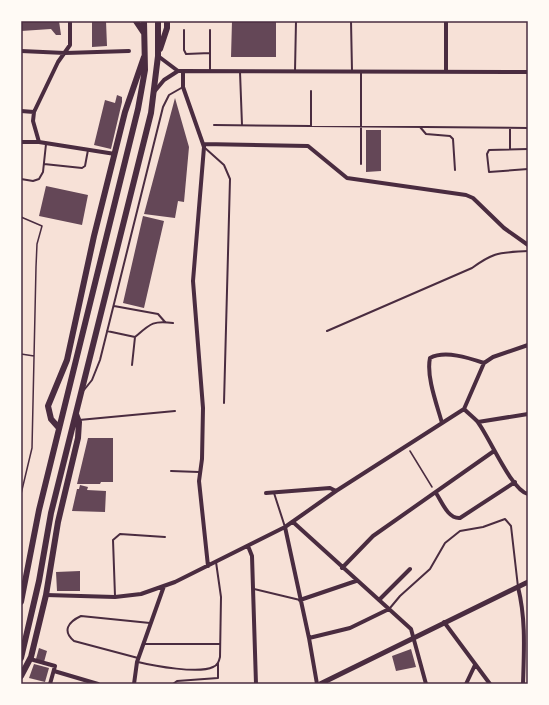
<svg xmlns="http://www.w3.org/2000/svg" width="549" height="705" font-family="'Sofia Sans Condensed',sans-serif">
  <rect width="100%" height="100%" fill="#f7e1d7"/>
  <path fill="#644757" d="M 21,21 L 59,21 L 61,35 L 56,35 L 51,29 L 21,31 Z
    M 92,21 L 106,21 L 107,46 L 92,47 Z
    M 232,21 L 276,21 L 276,57 L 231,57 Z
    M 117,95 L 122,97 L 122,102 L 111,149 L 94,145 L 105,100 L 115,103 Z
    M 175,98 L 189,147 L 184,202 L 178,201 L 175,218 L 144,214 Z
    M 366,130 L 381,130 L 381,171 L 366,172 Z
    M 46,186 L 88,195 L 82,225 L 39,216 Z
    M 143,216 L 164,221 L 144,308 L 123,303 Z
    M 88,438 L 113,438 L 113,482 L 101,482 L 100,484 L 77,484 Z
    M 80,485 L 88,487 L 87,490 L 106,491 L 105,512 L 72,511 L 77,489 L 79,489 Z
    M 80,571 L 80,591 L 57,591 L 56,572 Z
    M 39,648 L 47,651 L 44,662 L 36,659 Z
    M 411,649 L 416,667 L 396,671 L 392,656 Z
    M 34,664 L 49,668 L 45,682 L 29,678 Z"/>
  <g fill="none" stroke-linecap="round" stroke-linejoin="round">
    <path stroke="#4a2c40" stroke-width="1.5" d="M 21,217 L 42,226 L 37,244 L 36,267 L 32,448 L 21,494
      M 21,354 L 34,356
      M 410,451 L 432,487"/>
    <path stroke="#4a2c40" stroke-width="2" d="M 351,21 L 352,71
      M 184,30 L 184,50 L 186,54 L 210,53
      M 210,30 L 210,70
      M 295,71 L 296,21
      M 240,72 L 242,125
      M 214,125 L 528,128
      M 311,126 L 311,91
      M 420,127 L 426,134 L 450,136 L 453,139 L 455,170
      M 510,129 L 510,149
      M 205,148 L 224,165 L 230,179 L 224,403
      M 528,149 L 489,150 L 487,154 L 489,172 L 528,169
      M 44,164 L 82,168 L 85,166 L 88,150
      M 361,164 L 361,72
      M 21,179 L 33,181 L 39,179 L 43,172 L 46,144
      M 114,306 L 158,314 L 165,322
      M 107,331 L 135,337 L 132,365
      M 327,331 L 472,268 C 495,251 500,253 528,251
      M 135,337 C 150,324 153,320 173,323
      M 84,390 L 92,380 L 100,360 L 163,107 L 169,95 L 183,87
      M 79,420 L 175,411
      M 171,471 L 199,472
      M 274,493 L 285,527
      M 254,589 L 300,600
      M 115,596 L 113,540 L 120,534 L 165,537
      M 390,608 L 400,596 L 430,569 L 445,543 L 460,531 L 483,527 L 505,519 L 511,526 L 518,587
      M 143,644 L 220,644
      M 138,658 L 74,641 C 62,631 68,622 81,616 L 150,623
      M 138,662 C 154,666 199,674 213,667 C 218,665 219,661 220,657 L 221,597 L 216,562
      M 173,684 L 177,681 L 218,678 L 218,663"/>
    <path stroke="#4a2c40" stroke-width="4" d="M 21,51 L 65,53 L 129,51
      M 158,56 L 178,71 L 183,71 L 528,72
      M 183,71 L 183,87 L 203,144 L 308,146 L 347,178 L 466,195 L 473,198 L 504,228 L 528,245
      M 446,72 L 446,21
      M 154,92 L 164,80 L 178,71
      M 21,111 L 34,112
      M 21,142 L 39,142 L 115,154
      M 39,142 L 33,121 L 34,112 L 58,62 L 70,45 L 70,21
      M 203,144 L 204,147 L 193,281 L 203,408 L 202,459 L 199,481 L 208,566
      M 464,409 C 468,413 473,417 477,421 C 489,436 511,490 528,494
      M 478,422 L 528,414
      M 442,423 C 437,405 426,376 430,358 C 445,350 469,358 484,363
      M 266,493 L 330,488 L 336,491
      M 436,493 C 442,502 448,519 460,518 L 515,482
      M 293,522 L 411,629 L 426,684
      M 285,527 L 309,638 L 317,684
      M 248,546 L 252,556 L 256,684
      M 342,568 L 373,536 L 494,451
      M 518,587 C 526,619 524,651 523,684
      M 46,595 L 115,597 L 141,594 L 175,582 L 285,527 L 336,491 L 464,409 L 484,363 L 493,357 L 528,345
      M 300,600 L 356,581
      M 379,600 L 410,569
      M 444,622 L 490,684
      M 309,638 L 350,628 L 389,609
      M 30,659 L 55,666 L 50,684
      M 54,671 L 98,684
      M 134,684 L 137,662 L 164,586
      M 466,684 L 475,665"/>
    <path stroke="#4a2c40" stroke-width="5" d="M 320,684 L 528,582"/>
    <path stroke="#4a2c40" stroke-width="6" d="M 136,21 L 144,33
      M 160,49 L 167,28 L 167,21
      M 59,428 L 51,419 L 48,406 L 67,360 L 94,236 L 125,112 L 144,57
      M 21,602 L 39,510 L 138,109 L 145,70 L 144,21
      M 21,658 L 39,581 L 51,513 L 151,113 L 158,56 L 158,21
      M 21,676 L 31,657 L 46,595 L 58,522 L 78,438 L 79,422 L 76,414"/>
  </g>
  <rect width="549" height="705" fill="none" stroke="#fffaf5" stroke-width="44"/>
  <rect x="22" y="22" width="505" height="661" fill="none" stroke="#4a2c40" stroke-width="1.5"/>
</svg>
